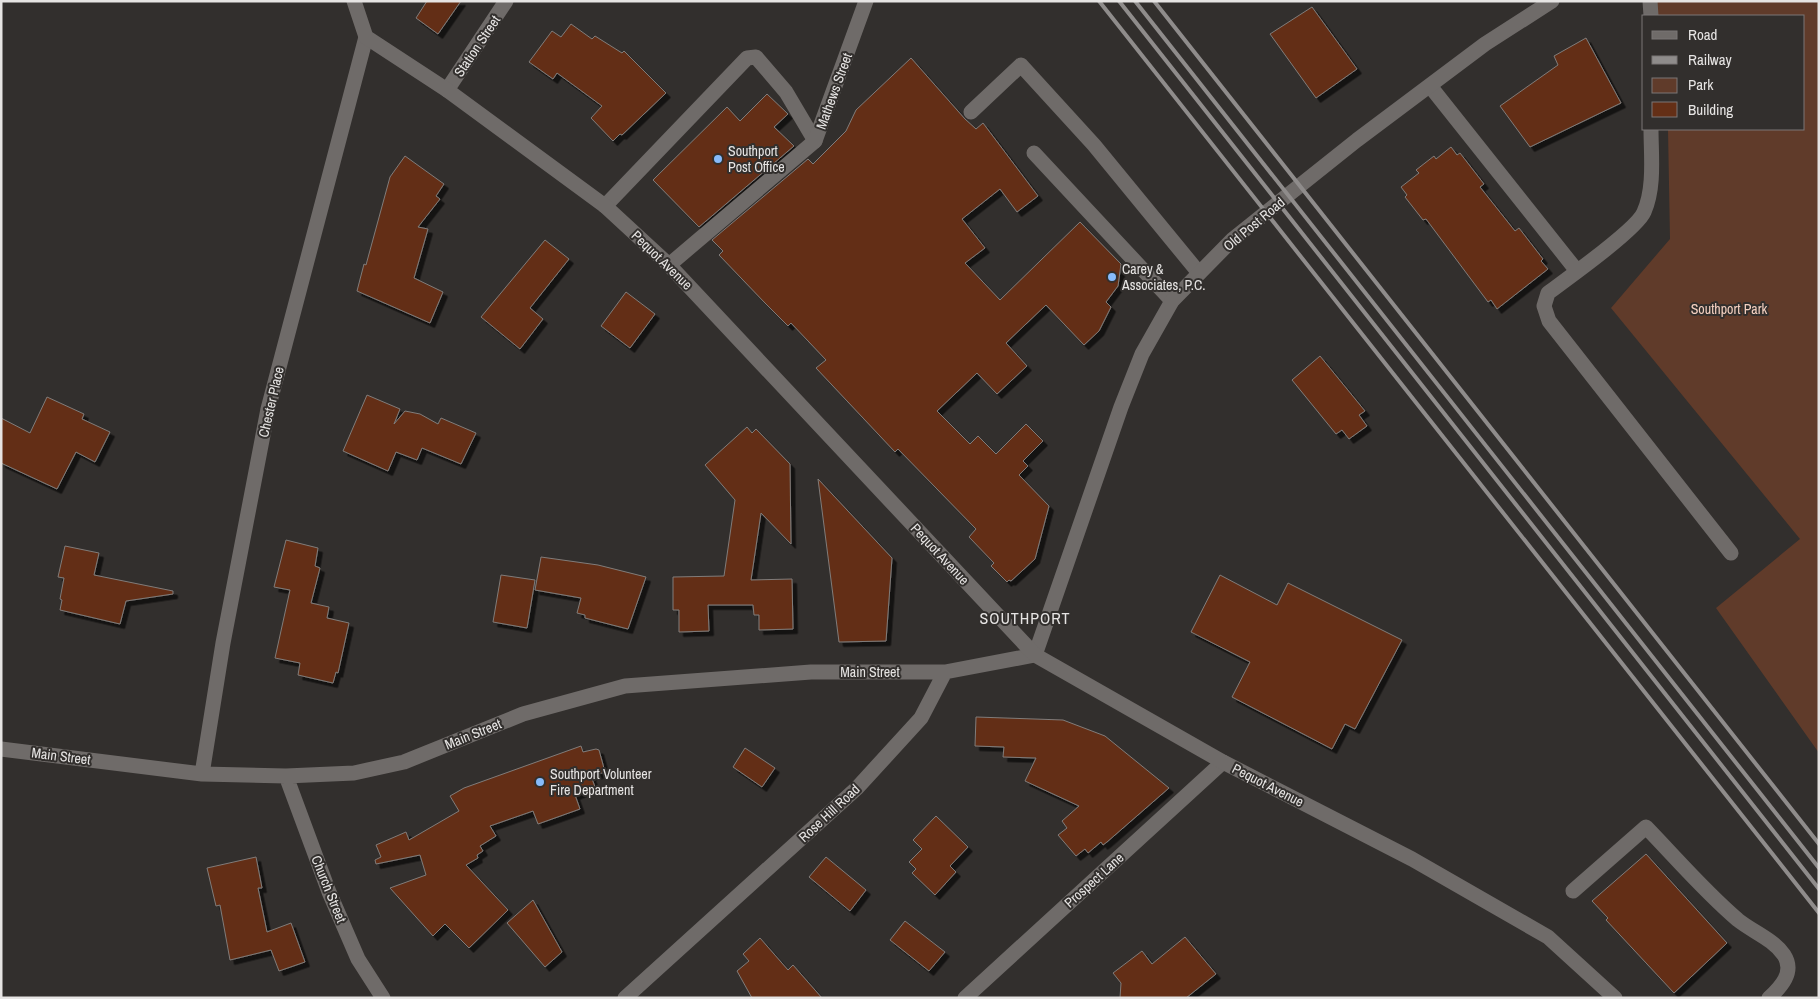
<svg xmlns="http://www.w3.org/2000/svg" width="1820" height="999" font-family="'Archivo Narrow',sans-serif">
  <defs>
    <filter id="shadow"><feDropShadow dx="4.5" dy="4.5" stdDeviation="0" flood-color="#0009"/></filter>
  </defs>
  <rect width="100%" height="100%" fill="#322f2d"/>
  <path fill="#603b2a" d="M 1648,1 L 1819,1 L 1819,753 L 1716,608 L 1800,539 L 1611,308 L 1670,239 L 1668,129 L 1804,129 L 1804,16 L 1652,16 Z"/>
  <path fill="#642f16" stroke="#807c7a" filter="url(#shadow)" d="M 427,1 L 461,1 L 438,34 L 416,18 Z
    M 1312,7 L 1357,69 L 1316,98 L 1270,34 Z
    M 571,24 L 592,39 L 595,36 L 622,53 L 624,51 L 666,93 L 622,135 L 620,134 L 613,141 L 591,118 L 602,106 L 557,73 L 553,79 L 529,62 L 552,31 L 561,37 Z
    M 1586,38 L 1621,103 L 1530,147 L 1500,106 L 1558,65 L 1554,56 Z
    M 911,58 L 965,119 L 976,129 L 983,123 L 1038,196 L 1017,212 L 1000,189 L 962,219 L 985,248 L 965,263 L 1000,300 L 1080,222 L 1121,264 L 1118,286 L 1106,302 L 1111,307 L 1099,331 L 1084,345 L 1046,305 L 1006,343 L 1027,366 L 997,394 L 977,373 L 937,411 L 970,444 L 978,436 L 996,454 L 1026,424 L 1043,441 L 1023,461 L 1028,466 L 1019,475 L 1049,506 L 1035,559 L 1011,581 L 1009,580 L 1007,582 L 991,566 L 994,563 L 969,537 L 976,529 L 898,449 L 895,452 L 816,368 L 826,360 L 791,323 L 788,326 L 765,303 L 719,255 L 723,251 L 712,240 L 808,159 L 813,164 L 846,131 L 856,110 Z
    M 767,94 L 788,114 L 774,127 L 794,146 L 699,227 L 653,180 L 727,107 L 740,121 Z
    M 1451,147 L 1457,155 L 1460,153 L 1484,184 L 1480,187 L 1515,231 L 1519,228 L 1543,259 L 1541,261 L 1548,269 L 1497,309 L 1491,300 L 1488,302 L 1426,219 L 1423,220 L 1405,197 L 1407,195 L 1401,187 L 1419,173 L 1416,170 L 1434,156 L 1436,159 Z
    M 405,156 L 444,184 L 436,196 L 440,199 L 418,227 L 428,229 L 414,278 L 443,292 L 430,323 L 357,291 L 364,264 L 366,265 L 390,177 Z
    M 545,240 L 569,259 L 530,308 L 543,319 L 520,349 L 481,317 Z
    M 626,292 L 655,314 L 630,348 L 601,326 Z
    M 1320,356 L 1365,411 L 1359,415 L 1367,426 L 1349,439 L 1342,430 L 1336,434 L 1292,380 Z
    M 367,395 L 400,409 L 394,424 L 405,411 L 420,414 L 438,424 L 441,418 L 476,433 L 461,464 L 422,448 L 417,460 L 396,452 L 388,471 L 343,451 Z
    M 47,397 L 84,414 L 82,419 L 110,432 L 95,462 L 76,452 L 57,489 L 1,463 L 1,418 L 30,433 Z
    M 747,427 L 752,433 L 756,429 L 790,464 L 791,544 L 761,513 L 751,580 L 792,579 L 793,629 L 759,630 L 759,615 L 754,615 L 753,605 L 708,605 L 709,631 L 679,632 L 679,610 L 673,610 L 673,577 L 724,576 L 735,500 L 705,465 Z
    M 818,479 L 892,558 L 886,641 L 839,642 Z
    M 286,540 L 318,548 L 315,566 L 320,568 L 311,603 L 329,607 L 327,618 L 349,623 L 338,673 L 336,672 L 333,683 L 298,675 L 300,663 L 275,658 L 290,590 L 274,587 Z
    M 65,546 L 99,553 L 94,575 L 173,591 L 173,594 L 126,601 L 120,624 L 60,610 L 62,600 L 60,599 L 64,578 L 58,577 Z
    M 541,557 L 598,565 L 646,577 L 628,629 L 585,618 L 585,615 L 577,613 L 581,598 L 535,590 Z
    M 501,575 L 535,580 L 527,628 L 493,622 Z
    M 1220,575 L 1277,605 L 1288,583 L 1402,640 L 1355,729 L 1345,724 L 1332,749 L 1232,697 L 1250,662 L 1191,632 Z
    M 976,717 L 1063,720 L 1105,736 L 1169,788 L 1107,842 L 1103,845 L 1101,842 L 1088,853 L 1085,849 L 1076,856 L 1058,835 L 1067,828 L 1062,821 L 1079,806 L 1025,781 L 1036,758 L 1003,757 L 1004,747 L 975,746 Z
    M 581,746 L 583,752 L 596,749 L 599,750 L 605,772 L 591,776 L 595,787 L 575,795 L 580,809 L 538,824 L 533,811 L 490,826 L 496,836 L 480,846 L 483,851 L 477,855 L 478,858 L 466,865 L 508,910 L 469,948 L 445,924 L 433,936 L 390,888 L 426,875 L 420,855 L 376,864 L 375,860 L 381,857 L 376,845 L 406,832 L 409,840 L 459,811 L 450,796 L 464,788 Z
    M 745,748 L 775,768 L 762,787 L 733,767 Z
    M 936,816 L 968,847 L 950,866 L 956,872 L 935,895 L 912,873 L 916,869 L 909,862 L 922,849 L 913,840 Z
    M 1646,854 L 1727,943 L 1674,993 L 1606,920 L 1608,918 L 1592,901 Z
    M 256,857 L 262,888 L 258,888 L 267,932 L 291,923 L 305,962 L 279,971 L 271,950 L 230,960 L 220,905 L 216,906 L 207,868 Z
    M 826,857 L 866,890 L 850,911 L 809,877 Z
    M 533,900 L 562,952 L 545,967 L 507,923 Z
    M 905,921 L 945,952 L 929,971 L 890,940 Z
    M 1185,937 L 1216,974 L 1186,998 L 1120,998 L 1121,983 L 1113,973 L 1142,951 L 1152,964 Z
    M 760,938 L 788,970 L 793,965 L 822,998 L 752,998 L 737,971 L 749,961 L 743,954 Z"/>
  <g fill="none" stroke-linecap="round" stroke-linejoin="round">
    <path stroke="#6f6b69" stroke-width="15" d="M 1650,1 L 1651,16
      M 1430,86 L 1577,271
      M 971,112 L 1021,65 L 1094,145 L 1199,273
      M 1651,129 C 1651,155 1655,187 1644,212 C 1637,229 1567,279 1548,293 L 1544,306 L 1549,321 L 1731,553
      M 1034,153 L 1172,301
      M 605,206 L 747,58 L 756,57 L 786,92 L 815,141
      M 1573,891 L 1646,827 C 1676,858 1705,892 1738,920 C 1753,932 1773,939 1784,955 C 1795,972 1781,987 1769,998"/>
    <path stroke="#6f6b69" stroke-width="15" d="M 447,90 L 506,1
      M 669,265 L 815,141 L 866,1
      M 1,749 L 202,774 L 286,776 L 354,773 L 404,762 L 523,714 L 625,686 L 811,672 L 945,672
      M 202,774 L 223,643 L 268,409 L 366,37
      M 286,776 L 329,892 L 358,959 L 383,998
      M 625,998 L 857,788 L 921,718 L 945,672 L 1035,655 L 1121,407 L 1142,354 L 1172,301 L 1233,239 L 1357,140 L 1485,44 L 1552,1
      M 965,998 L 1223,762"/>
    <path stroke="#6f6b69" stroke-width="15" d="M 354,1 L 366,37 L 447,90 L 605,206 L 669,265 L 1035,655 L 1223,762 L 1412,859 L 1548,937 L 1615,998"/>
    <path stroke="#8f8c8b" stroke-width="4" d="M 1099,1 L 1819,913
      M 1119,1 L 1819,889
      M 1135,1 L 1819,868
      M 1154,1 L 1819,844"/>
  </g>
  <g fill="#87bbfb" stroke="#322f2d" stroke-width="2">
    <circle cx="718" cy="159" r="5"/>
    <circle cx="1112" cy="277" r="5"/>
    <circle cx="540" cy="782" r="5"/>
  </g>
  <g text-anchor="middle" stroke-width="4" stroke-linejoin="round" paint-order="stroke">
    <g font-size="14" fill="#e6e4e3" stroke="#322f2d">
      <text transform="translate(477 46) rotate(-56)" y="5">Station Street</text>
      <text transform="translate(834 91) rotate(-70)" y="5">Mathews Street</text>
      <text transform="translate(1254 224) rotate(-40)" y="5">Old Post Road</text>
      <text transform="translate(662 260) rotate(44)" y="5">Pequot Avenue</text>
      <text transform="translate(271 402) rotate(-77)" y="5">Chester Place</text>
      <text transform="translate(940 554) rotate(47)" y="5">Pequot Avenue</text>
      <text x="870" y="677">Main Street</text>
      <text transform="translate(473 734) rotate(-22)" y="5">Main Street</text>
      <text transform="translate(61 756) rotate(7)" y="5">Main Street</text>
      <text transform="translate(1268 785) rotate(27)" y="5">Pequot Avenue</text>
      <text transform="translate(829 813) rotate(-43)" y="5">Rose Hill Road</text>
      <text transform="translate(1094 880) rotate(-42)" y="5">Prospect Lane</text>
      <text transform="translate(329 889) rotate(68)" y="5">Church Street</text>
    </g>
    <g font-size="14" fill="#e6e4e3" stroke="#322f2d" text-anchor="start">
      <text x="728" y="156">Southport<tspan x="728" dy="16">Post Office</tspan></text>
      <text x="1122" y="274">Carey &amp;<tspan x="1122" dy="16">Associates, P.C.</tspan></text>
      <text x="550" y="779">Southport Volunteer<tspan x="550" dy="16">Fire Department</tspan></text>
    </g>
    <g font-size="14" fill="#f4d0c0" stroke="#322f2d">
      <text x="1729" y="314">Southport Park</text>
    </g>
    <g font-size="16" letter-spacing="1" fill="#e6e4e3" stroke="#322f2d">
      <text x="1025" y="624">SOUTHPORT</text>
    </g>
  </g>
  <rect width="1820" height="999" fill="none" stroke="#e6e4e3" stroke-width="5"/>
  <rect x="1642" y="15" width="162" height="115" fill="#322f2d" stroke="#7a7776"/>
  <rect x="1652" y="31" width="25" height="8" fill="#6f6b69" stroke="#7a7776"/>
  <text x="1688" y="40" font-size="15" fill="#e6e4e3">Road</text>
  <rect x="1652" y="56" width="25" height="8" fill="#8f8c8b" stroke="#7a7776"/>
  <text x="1688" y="65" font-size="15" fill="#e6e4e3">Railway</text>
  <rect x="1652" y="78" width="25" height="15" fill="#603b2a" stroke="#7a7776"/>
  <text x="1688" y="90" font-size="15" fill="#e6e4e3">Park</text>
  <rect x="1652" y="102" width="25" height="15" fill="#642f16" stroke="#7a7776"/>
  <text x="1688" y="115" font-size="15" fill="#e6e4e3">Building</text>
</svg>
